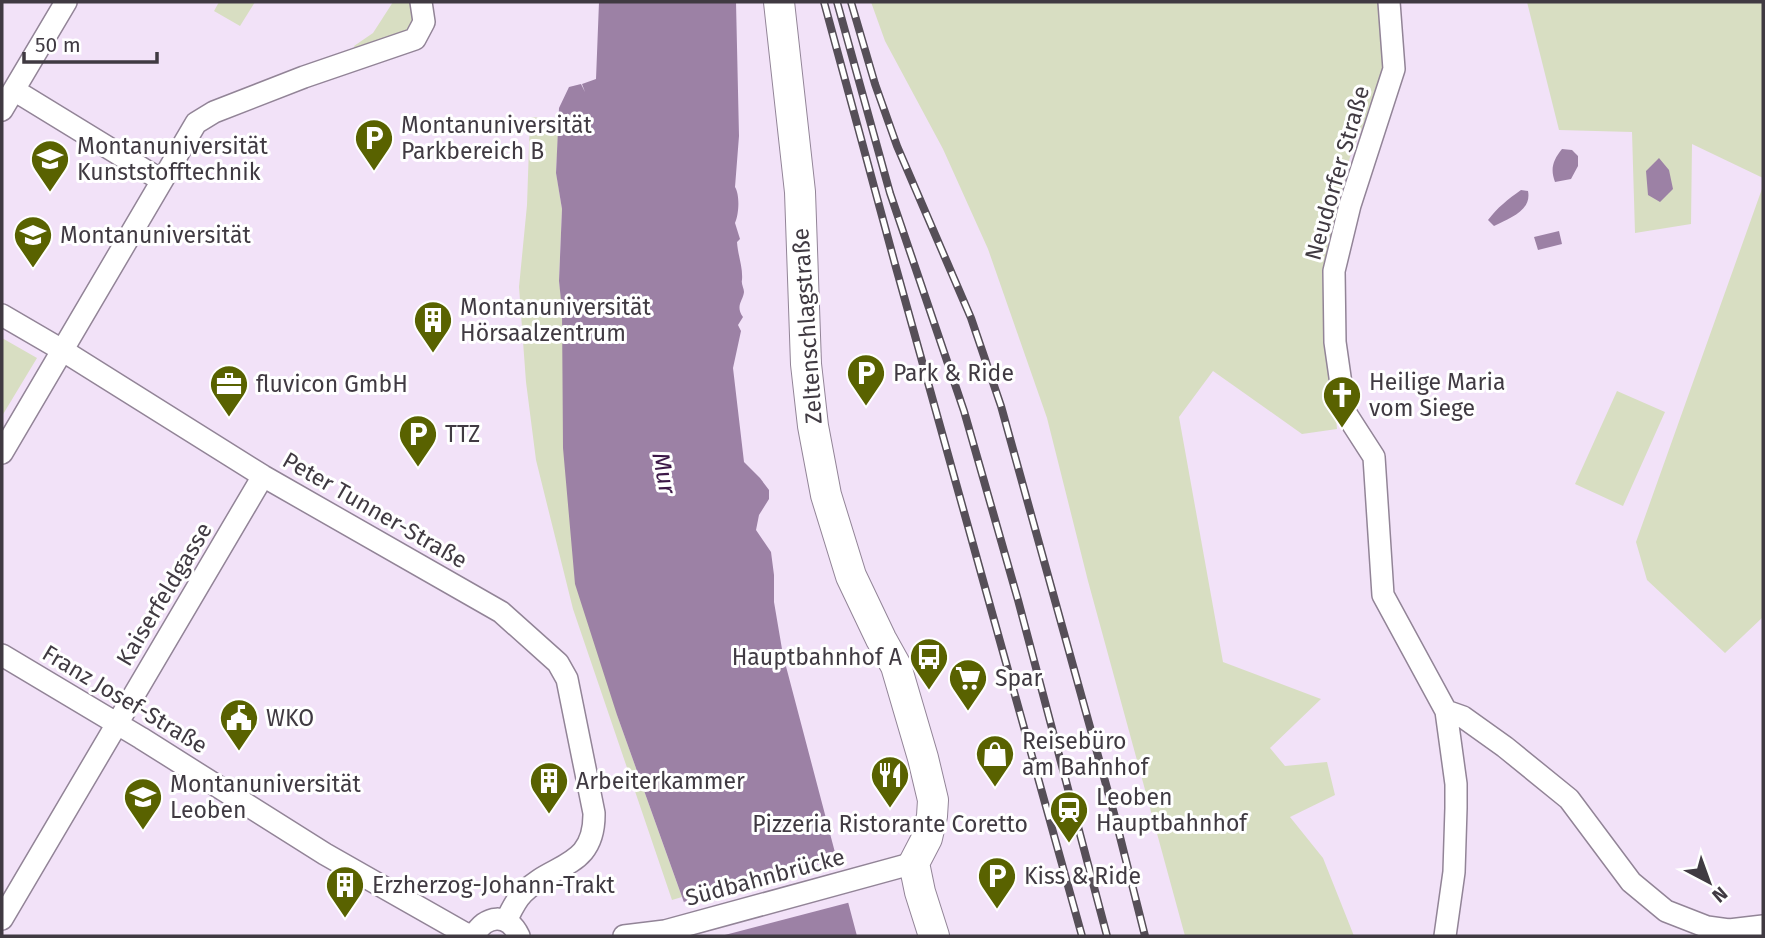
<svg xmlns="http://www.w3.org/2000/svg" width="1765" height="938" font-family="'Fira Sans',sans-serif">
  <rect width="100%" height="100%" fill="#f2e2f8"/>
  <path fill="#d8dec2" d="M 219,2 L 255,2 L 240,26 L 214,11 Z
    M 393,2 L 421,2 L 424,22 L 357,58 L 354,46 L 373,33 Z
    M 871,2 L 1381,2 L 1386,71 L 1350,157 L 1322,273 L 1337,429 L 1302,434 L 1213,371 L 1179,417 L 1223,662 L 1321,699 L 1270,748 L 1285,766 L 1327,762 L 1335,795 L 1290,817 L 1323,858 L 1354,936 L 1185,936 L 1088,581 L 1047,418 L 988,249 L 943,149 L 885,41 Z
    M 1527,2 L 1763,2 L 1763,178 L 1692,144 L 1691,224 L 1635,233 L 1632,132 L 1559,130 Z
    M 530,117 L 559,119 L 556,172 L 562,209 L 559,281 L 617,715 L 682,897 L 672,900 L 573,609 L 536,460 L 526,382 L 519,287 L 527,205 Z
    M 1763,186 L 1763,617 L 1725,653 L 1647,580 L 1636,542 Z
    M 2,338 L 37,358 L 2,416 Z
    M 1617,391 L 1665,412 L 1623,506 L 1575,484 Z"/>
  <path fill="#9c81a5" d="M 599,2 L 736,2 L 739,136 L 735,187 C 740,195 739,214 735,223 L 740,239 L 737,242 C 738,256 743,267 742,280 C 741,284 744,288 744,292 C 743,301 735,306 743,317 L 738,325 L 741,331 L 733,368 L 744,462 L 760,478 L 769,490 L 769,499 L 759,515 L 756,530 L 771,552 L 774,575 L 774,602 L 783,655 L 857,936 L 696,936 L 617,715 L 575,584 L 563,448 L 562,310 L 559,281 L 562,209 L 556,173 L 559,108 L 569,87 L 581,84 L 585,92 L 582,84 L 596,79 Z
    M 1562,149 L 1572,150 L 1578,156 L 1578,166 L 1571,179 L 1555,182 C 1550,169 1553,160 1562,149 Z
    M 1659,158 L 1669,170 L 1673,189 L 1660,202 L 1648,195 L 1646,171 Z
    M 1521,190 L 1528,191 C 1532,211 1509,218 1494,226 L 1488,220 C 1497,208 1508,199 1521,190 Z
    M 1559,231 L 1562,244 L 1538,250 L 1534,237 Z"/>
  <path fill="#f2e2f8" d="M 840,858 L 851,902 L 721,936 L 692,936 L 680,903 Z"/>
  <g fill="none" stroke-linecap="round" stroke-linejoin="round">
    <g stroke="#928497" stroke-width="24">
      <path id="street" d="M 1389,2 L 1394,69 L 1350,205 L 1334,271 L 1335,342 L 1345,412 L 1374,457 L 1383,595 L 1446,711 L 1456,784 L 1456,808 L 1454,872 L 1445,936
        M 14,90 L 161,180
        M 2,110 L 66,2
        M 2,315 L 62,350 L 263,476 L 501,612 L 558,663 L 567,679 L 594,813 C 595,869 553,862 523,893 C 515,901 511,911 506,921
        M 2,453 L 196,123 L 214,112 L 304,77 L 415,39 L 424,22 L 421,2
        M 2,655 L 141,738 L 325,854 L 464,933 L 474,935
        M 1446,711 L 1463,717 L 1505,747 L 1569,799 L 1631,882 L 1666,911 L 1707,927 L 1729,930 L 1763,926
        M 2,919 L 263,476
        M 474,936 C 485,915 508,912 519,936
        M 624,936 L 665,931 L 914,863"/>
    </g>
    <g stroke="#928497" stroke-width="32">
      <path id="secondary" d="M 779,2 L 800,192 L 806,364 L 813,426 L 826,495 L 851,576 L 881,639 L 896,666 L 923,758 L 933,800 L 932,816 L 927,838 L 914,863 L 920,892 L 934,936"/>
    </g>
    <use href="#street" stroke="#fff" stroke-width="21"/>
    <use href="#secondary" stroke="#fff" stroke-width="30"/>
    <g stroke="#564f58" stroke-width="8">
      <path id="rail" d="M 824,2 L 895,264 L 1082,936
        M 837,2 L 890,193 L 964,411 L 1018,600 L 1107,936
        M 851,2 L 875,84 L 897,146 L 971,318 L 1001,406 L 1115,817 L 1145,936"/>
    </g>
    <use href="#rail" stroke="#fff" stroke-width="5" stroke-dasharray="16" stroke-linecap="butt"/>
  </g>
  <defs>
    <g id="parking-pin" transform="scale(2.0125)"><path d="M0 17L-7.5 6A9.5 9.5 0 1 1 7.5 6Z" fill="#596200" stroke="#fff"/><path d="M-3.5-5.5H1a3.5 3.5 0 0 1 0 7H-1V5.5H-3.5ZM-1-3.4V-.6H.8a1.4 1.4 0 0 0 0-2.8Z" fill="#fff"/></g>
    <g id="university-pin" transform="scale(2.0125)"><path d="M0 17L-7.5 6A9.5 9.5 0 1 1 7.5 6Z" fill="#596200" stroke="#fff"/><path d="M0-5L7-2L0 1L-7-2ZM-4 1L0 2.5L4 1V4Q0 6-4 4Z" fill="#fff"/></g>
    <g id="building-pin" transform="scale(2.0125)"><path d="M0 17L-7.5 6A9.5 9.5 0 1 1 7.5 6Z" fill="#596200" stroke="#fff"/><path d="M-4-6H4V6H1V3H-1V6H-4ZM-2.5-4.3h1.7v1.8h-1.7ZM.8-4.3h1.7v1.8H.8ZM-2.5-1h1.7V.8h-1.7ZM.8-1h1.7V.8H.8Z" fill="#fff"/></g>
    <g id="office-pin" transform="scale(2.0125)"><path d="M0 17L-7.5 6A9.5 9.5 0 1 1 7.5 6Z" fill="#596200" stroke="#fff"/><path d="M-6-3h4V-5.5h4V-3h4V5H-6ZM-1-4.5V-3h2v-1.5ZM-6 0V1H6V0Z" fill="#fff"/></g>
    <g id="church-pin" transform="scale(2.0125)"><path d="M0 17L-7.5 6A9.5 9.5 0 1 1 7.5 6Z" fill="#596200" stroke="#fff"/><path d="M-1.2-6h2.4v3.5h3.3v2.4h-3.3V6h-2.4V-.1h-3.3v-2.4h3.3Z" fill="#fff"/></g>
    <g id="bus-pin" transform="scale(2.0125)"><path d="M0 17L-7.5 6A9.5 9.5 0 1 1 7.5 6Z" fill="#596200" stroke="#fff"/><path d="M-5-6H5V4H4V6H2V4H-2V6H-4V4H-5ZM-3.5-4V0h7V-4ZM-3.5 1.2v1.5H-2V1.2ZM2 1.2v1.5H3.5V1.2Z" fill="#fff"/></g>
    <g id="supermarket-pin" transform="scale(2.0125)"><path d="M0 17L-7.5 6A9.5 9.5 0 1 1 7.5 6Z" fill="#596200" stroke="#fff"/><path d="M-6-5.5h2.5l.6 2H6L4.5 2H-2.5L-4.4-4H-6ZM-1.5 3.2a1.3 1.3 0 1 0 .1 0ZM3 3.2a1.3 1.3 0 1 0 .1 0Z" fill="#fff"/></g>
    <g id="civic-pin" transform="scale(2.0125)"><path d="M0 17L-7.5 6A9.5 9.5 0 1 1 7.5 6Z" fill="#596200" stroke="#fff"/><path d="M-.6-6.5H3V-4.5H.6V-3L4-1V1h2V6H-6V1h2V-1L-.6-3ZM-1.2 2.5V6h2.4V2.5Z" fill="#fff"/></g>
    <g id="shop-pin" transform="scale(2.0125)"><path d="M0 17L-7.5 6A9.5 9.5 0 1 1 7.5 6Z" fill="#596200" stroke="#fff"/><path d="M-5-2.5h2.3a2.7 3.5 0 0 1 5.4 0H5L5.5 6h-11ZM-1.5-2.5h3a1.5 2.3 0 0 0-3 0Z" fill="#fff"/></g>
    <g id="restaurant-pin" transform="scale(2.0125)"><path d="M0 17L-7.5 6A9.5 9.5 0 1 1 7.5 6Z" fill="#596200" stroke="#fff"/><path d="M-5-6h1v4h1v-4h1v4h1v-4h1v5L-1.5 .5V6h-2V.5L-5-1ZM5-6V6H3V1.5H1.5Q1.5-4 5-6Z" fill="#fff"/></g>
    <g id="station-pin" transform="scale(2.0125)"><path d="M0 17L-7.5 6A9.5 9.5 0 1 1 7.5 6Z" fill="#596200" stroke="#fff"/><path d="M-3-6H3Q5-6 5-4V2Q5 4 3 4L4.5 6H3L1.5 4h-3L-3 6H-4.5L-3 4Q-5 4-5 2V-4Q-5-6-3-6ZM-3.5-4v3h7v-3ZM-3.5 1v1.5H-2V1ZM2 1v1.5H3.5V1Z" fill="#fff"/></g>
  </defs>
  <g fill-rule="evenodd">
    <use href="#parking-pin" x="374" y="138"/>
    <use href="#university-pin" x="50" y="159"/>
    <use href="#university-pin" x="33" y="235"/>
    <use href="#building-pin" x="433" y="320"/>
    <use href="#parking-pin" x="866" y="373"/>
    <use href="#office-pin" x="229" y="384"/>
    <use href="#church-pin" x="1342" y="395"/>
    <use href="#parking-pin" x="418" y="434"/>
    <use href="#bus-pin" x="929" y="657"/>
    <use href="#supermarket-pin" x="968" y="678"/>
    <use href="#civic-pin" x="239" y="718"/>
    <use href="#shop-pin" x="995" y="754"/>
    <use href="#restaurant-pin" x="890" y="775"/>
    <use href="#building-pin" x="549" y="781"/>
    <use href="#university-pin" x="143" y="797"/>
    <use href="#station-pin" x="1069" y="810"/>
    <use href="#parking-pin" x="997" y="876"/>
    <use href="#building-pin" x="345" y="885"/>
  </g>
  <g text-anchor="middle" stroke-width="6" stroke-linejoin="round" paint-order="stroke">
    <g font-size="23" fill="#403a42" stroke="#fff" text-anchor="start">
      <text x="401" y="133">Montanuniversität<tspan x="401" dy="26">Parkbereich B</tspan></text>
      <text x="77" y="154">Montanuniversität<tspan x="77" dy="26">Kunststofftechnik</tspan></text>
      <text x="60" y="243">Montanuniversität</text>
      <text x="460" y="315">Montanuniversität<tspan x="460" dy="26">Hörsaalzentrum</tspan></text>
      <text x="893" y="381">Park &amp; Ride</text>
      <text x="1369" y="390">Heilige Maria<tspan x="1369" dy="26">vom Siege</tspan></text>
      <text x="256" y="392">fluvicon GmbH</text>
      <text x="445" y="442">TTZ</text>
      <text x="902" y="665" text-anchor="end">Hauptbahnhof A</text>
      <text x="995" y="686">Spar</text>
      <text x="266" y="726">WKO</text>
      <text x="1022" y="749">Reisebüro<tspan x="1022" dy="26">am Bahnhof</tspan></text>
      <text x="576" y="789">Arbeiterkammer</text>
      <text x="170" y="792">Montanuniversität<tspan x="170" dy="26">Leoben</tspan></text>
      <text x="1096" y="805">Leoben<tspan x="1096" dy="26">Hauptbahnhof</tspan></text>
      <text x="890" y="832" text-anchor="middle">Pizzeria Ristorante Coretto</text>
      <text x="1024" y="884">Kiss &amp; Ride</text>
      <text x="372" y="893">Erzherzog-Johann-Trakt</text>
    </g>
    <g font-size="23" fill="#403a42" stroke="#fff">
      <text transform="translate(1337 173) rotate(-74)" y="8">Neudorfer Straße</text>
      <text transform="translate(807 326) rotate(-94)" y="8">Zeltenschlagstraße</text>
      <text transform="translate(375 510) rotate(30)" y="8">Peter Tunner-Straße</text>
      <text transform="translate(164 594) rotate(-59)" y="8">Kaiserfeldgasse</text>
      <text transform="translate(125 699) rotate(31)" y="8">Franz Josef-Straße</text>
      <text transform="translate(765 877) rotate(-15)" y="8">Südbahnbrücke</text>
    </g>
    <g font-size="24" font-style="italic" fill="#3c1847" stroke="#fff">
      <text transform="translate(664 473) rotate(79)" y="8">Mur</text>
    </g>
  </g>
  <rect width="1765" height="938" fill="none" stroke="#403a42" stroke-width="7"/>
  <g transform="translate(1709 882) rotate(139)" stroke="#ffffff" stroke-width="5" paint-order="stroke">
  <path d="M0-5L12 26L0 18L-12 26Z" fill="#403a42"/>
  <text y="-10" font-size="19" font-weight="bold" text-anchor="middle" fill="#403a42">N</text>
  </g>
  <path d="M24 52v10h133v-10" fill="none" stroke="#403a42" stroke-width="3.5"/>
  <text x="35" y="52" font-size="21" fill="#403a42" stroke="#ffffff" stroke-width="5" paint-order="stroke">50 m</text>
</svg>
